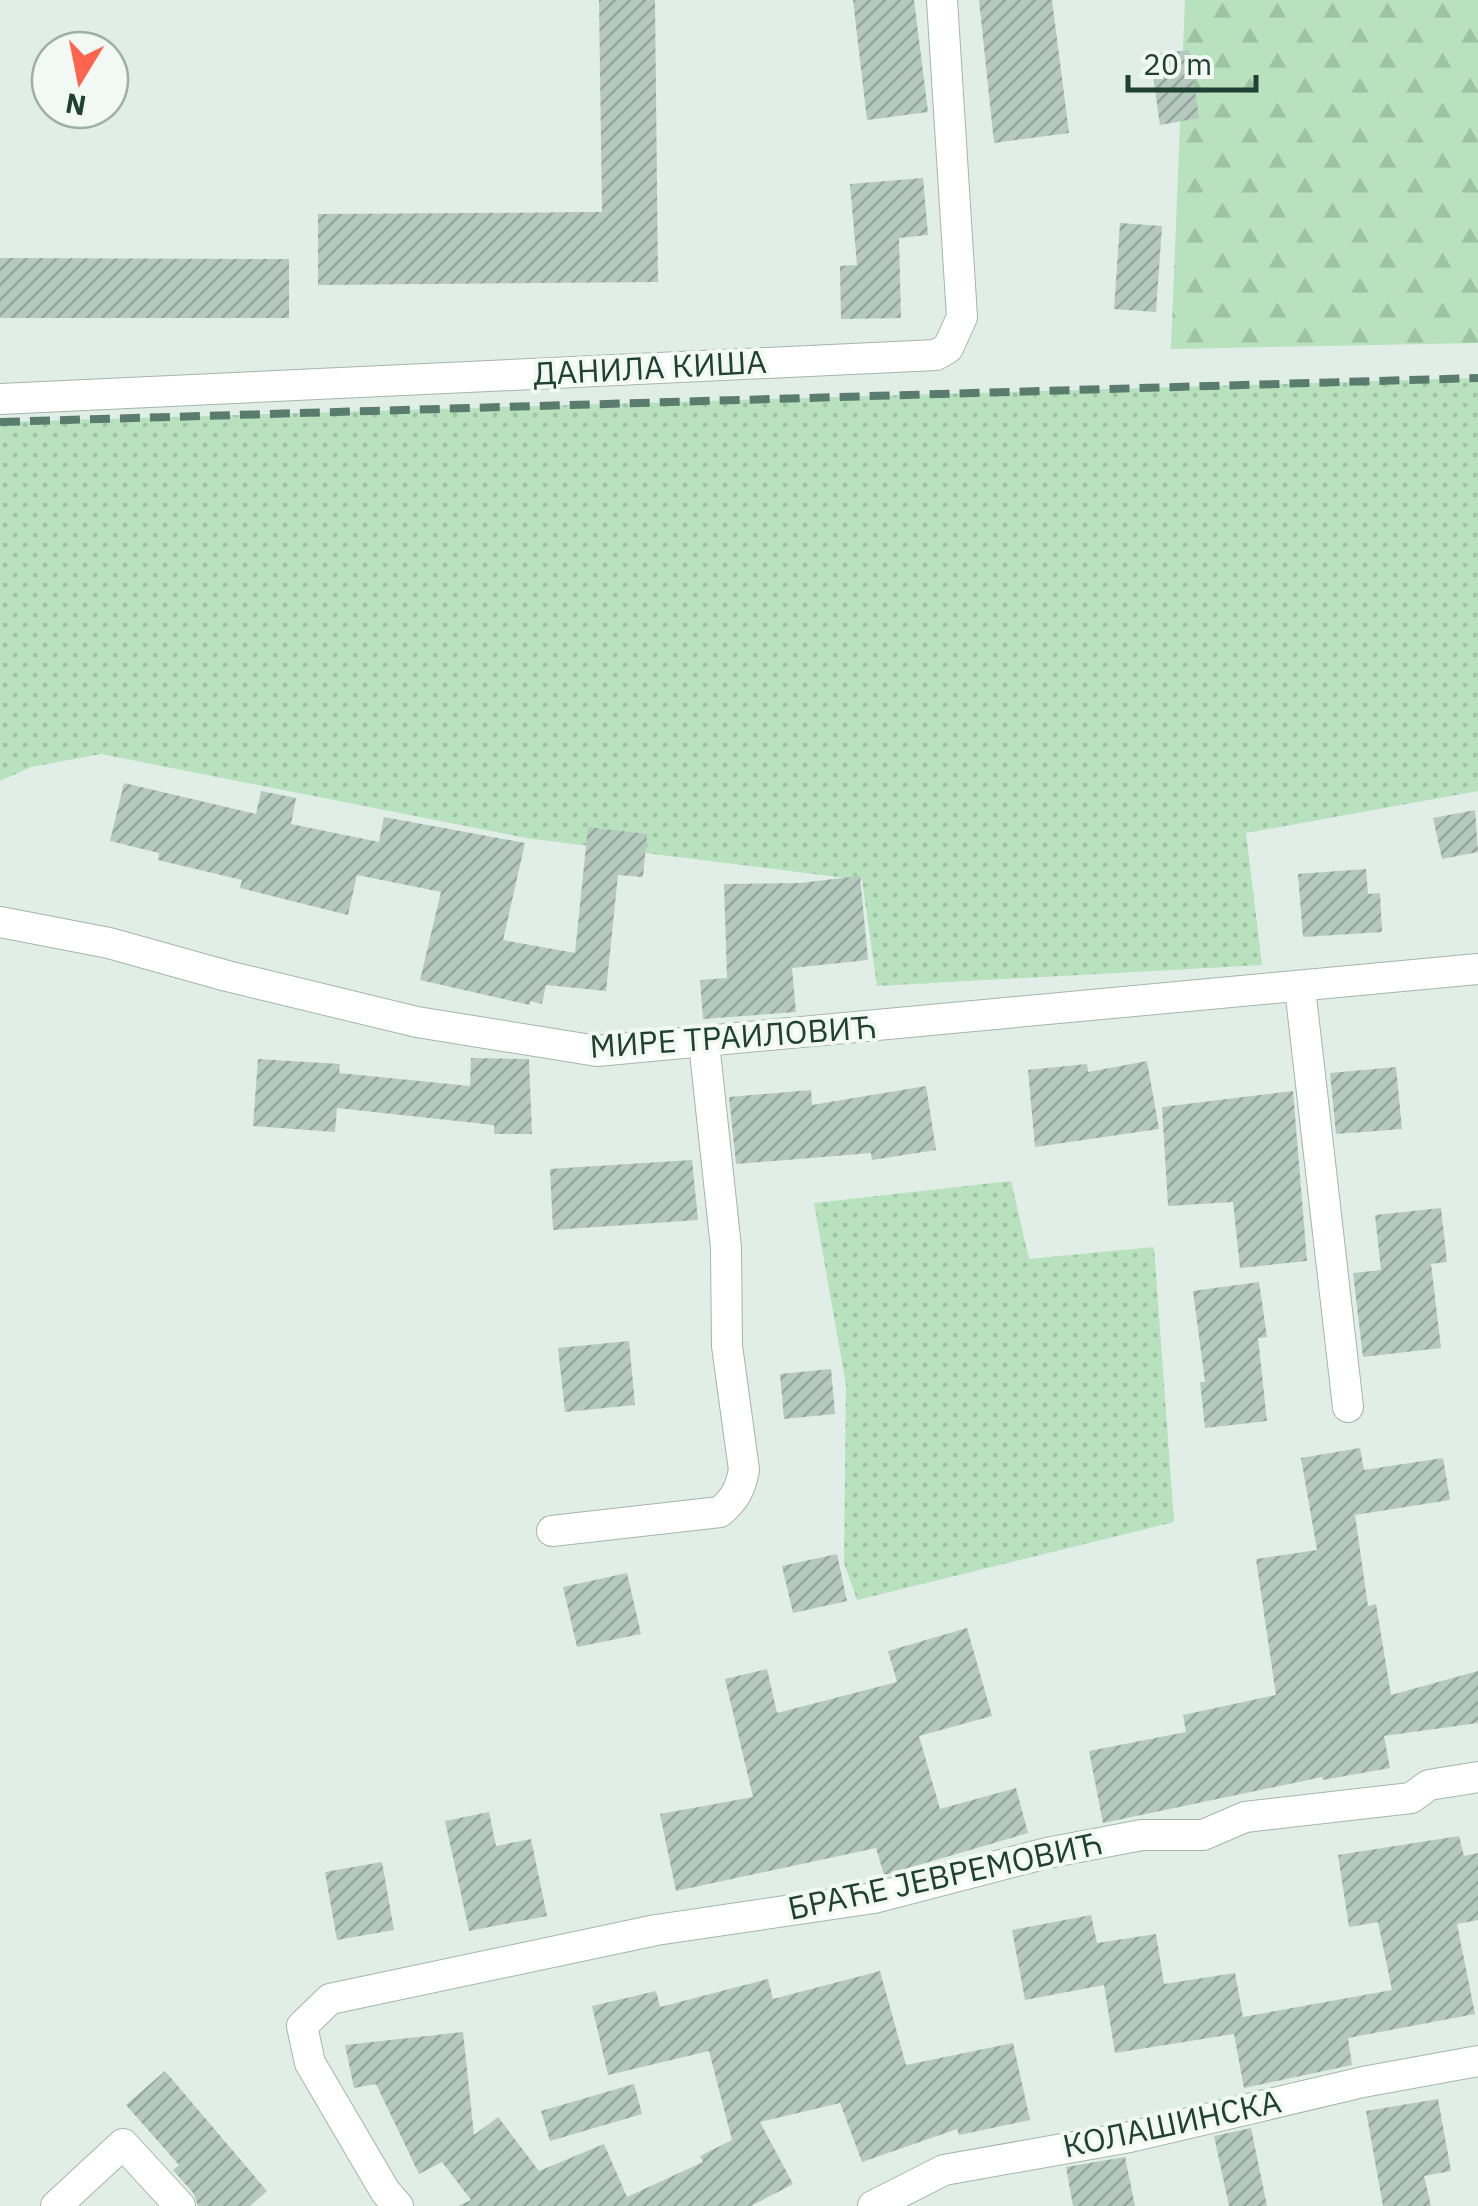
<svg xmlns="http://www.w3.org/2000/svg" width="1478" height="2206" viewBox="0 0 1478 2206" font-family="'IBM Plex Sans',sans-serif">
<defs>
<pattern id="grass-dots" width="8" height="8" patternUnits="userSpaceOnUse" patternTransform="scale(2.5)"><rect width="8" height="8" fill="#b8e1be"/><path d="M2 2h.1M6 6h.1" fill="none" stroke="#9ec2a4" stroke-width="1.8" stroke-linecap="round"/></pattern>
<pattern id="forest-firs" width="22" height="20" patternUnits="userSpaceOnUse" patternTransform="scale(2.5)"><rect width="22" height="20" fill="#b8e1be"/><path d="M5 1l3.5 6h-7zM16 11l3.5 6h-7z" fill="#9ec2a4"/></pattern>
<pattern id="building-hatch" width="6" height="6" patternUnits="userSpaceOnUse" patternTransform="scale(2.5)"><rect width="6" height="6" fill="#b6c9bf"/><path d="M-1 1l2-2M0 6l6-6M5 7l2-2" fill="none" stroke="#93a59c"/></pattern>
</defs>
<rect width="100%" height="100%" fill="#e1ede7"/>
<g fill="url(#grass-dots)">
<path d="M1478 378V791L1246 833 1262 965 877 986 862 880 526 838 101 754 31 767 0 781V422Z"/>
<path d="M1011 1181 1029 1259 1154 1247 1174 1522 857 1600 844 1563 846 1385 814 1203Z"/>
</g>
<path fill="url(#forest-firs)" d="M1185 0H1478V343L1171 349Z"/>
<g fill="url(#building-hatch)">
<path d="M599 0H655L658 282 318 285V214L602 212Z"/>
<path d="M853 0H914L928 112 867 120Z"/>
<path d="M979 0H1052L1069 133 994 143Z"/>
<path d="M1189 50 1199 118 1160 125 1150 55Z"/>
<path d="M923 178 928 235 899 238 901 318 841 319 840 266 857 265 850 184Z"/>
<path d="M1120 223 1162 226 1156 312 1114 309Z"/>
<path d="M0 258 289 259V318H0Z"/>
<path d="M124 783 256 814 261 791 296 798 291 824 379 842 384 817 525 843 503 940 575 953 588 827 647 834 643 877 618 875 606 991 546 985 542 1004 530 1001V1005L420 980 441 892 357 875 348 915 240 888 242 880 158 860 159 853 110 841Z"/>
<path d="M1475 810 1478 852 1442 859 1433 818Z"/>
<path d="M1366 869 1368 894 1380 893 1382 932 1303 937 1298 874Z"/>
<path d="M860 876 868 960 792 968 796 1012 703 1019 700 980 727 978 724 884 800 883Z"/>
<path d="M471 1058 529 1059 532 1134H494V1125L337 1108 335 1132 253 1126 258 1059 340 1064 339 1073 470 1086Z"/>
<path d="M1147 1061 1159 1129 1035 1147 1028 1070 1087 1064 1088 1072Z"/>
<path d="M1396 1067 1402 1129 1336 1134 1330 1073Z"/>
<path d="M926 1086 936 1150 872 1160 871 1153 736 1164 729 1097 811 1090 812 1105Z"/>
<path d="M1293 1091 1307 1261 1240 1268 1233 1202 1168 1206 1162 1107Z"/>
<path d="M692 1160 698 1220 553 1230 550 1169Z"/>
<path d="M1441 1208 1447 1262 1431 1264 1441 1348 1363 1357 1353 1273 1381 1270 1375 1215Z"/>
<path d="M1259 1282 1267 1337 1258 1338 1267 1421 1205 1428 1200 1382H1205L1193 1291Z"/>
<path d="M629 1341 635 1405 565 1412 558 1348Z"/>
<path d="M831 1369 835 1414 784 1419 780 1374Z"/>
<path d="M1360 1448 1364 1470 1443 1458 1450 1500 1355 1515 1368 1606 1376 1604 1391 1695 1478 1671V1723L1384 1736 1390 1768 1323 1780 1322 1777 1103 1823 1089 1751 1186 1732 1183 1715 1276 1695 1256 1559 1317 1550 1301 1458Z"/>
<path d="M837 1554 847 1601 793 1613 782 1566Z"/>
<path d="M627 1573 641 1634 577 1647 563 1587Z"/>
<path d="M967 1628 992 1716 919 1736 940 1809 1016 1788 1028 1833 884 1875 876 1848 676 1891 660 1814 753 1797 725 1679 767 1669 777 1713 897 1682 888 1651Z"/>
<path d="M489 1812 496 1846 531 1839 547 1916 469 1931 445 1821Z"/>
<path d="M1459 1836 1464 1856 1478 1853V1920L1457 1924 1475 2014 1348 2038 1352 2065 1244 2088 1234 2034 1115 2053 1104 1985 1025 2000 1012 1930 1091 1915 1097 1943 1156 1934 1164 1984 1235 1973 1243 2017 1392 1990 1378 1922 1349 1927 1338 1855Z"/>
<path d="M382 1862 394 1930 337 1940 325 1872Z"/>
<path d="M880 1971 906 2065 1013 2043 1030 2120 959 2135 957 2129 862 2162 840 2103 760 2122 793 2184 751 2206H458L471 2200 442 2162 419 2174 376 2084 354 2088 345 2045 463 2032 474 2135 498 2117 539 2171 604 2144 627 2197 703 2162 700 2156 732 2140 709 2051 608 2075 592 2006 656 1991 660 2007 768 1979 773 1999Z"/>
<path d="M165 2071 267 2191 250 2206H198L194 2194 173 2170 179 2165 126 2105Z"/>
<path d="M634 2084 642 2114 550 2141 541 2111Z"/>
<path d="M1438 2099 1451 2171 1424 2176 1431 2206H1383L1366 2111Z"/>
<path d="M1251 2128 1267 2206H1229L1214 2136Z"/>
<path d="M1125 2157 1135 2206H1073L1066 2167Z"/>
</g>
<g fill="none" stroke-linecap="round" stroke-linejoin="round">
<g stroke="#a3b6ae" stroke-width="32">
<g id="minor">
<path d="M0 399 936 355 948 348 962 317 942 0"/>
<path d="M0 922 109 943 227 976 417 1022 597 1051 1478 969"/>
<path d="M1300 988 1348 1407"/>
<path d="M552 1531 720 1512C735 1499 740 1490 744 1470L727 1346 726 1248 704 1043"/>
<path d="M56 2206 123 2144 180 2206"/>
<path d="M398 2206 385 2191 310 2063 302 2026 330 1999 656 1930 874 1898 1047 1853 1142 1835H1203L1245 1817 1411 1798 1429 1785 1478 1777"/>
<path d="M873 2206 944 2170 1130 2137 1363 2082 1478 2061"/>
</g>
</g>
<use href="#minor" stroke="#fff" stroke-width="30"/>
<path stroke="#5a7c6f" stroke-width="8" stroke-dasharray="20 10" stroke-linecap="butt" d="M0 422 1478 378"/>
</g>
<g text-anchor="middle" stroke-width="8" stroke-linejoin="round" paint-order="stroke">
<g font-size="32" fill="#1f4034" stroke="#f2f9f5">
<text transform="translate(650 368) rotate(-3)" y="11">ДАНИЛА КИША</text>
<text transform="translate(733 1037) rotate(-4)" y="11">МИРЕ ТРАИЛОВИЋ</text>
<text transform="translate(945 1876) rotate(-12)" y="11">БРАЋЕ ЈЕВРЕМОВИЋ</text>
<text transform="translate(1172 2124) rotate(-12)" y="11">КОЛАШИНСКА</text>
</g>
</g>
<g transform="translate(80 80) rotate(190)"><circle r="48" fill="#f2f9f5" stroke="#9eafa8" stroke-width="2.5"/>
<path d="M0-8L18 38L0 25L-18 38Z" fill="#ff654e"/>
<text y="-15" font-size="28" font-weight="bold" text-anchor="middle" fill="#1f4034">N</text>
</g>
<path d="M1128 75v15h128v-15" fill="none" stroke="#1f4034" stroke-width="5"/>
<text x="1143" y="75" font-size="30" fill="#1f4034" stroke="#f2f9f5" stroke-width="8" paint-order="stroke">20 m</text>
</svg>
